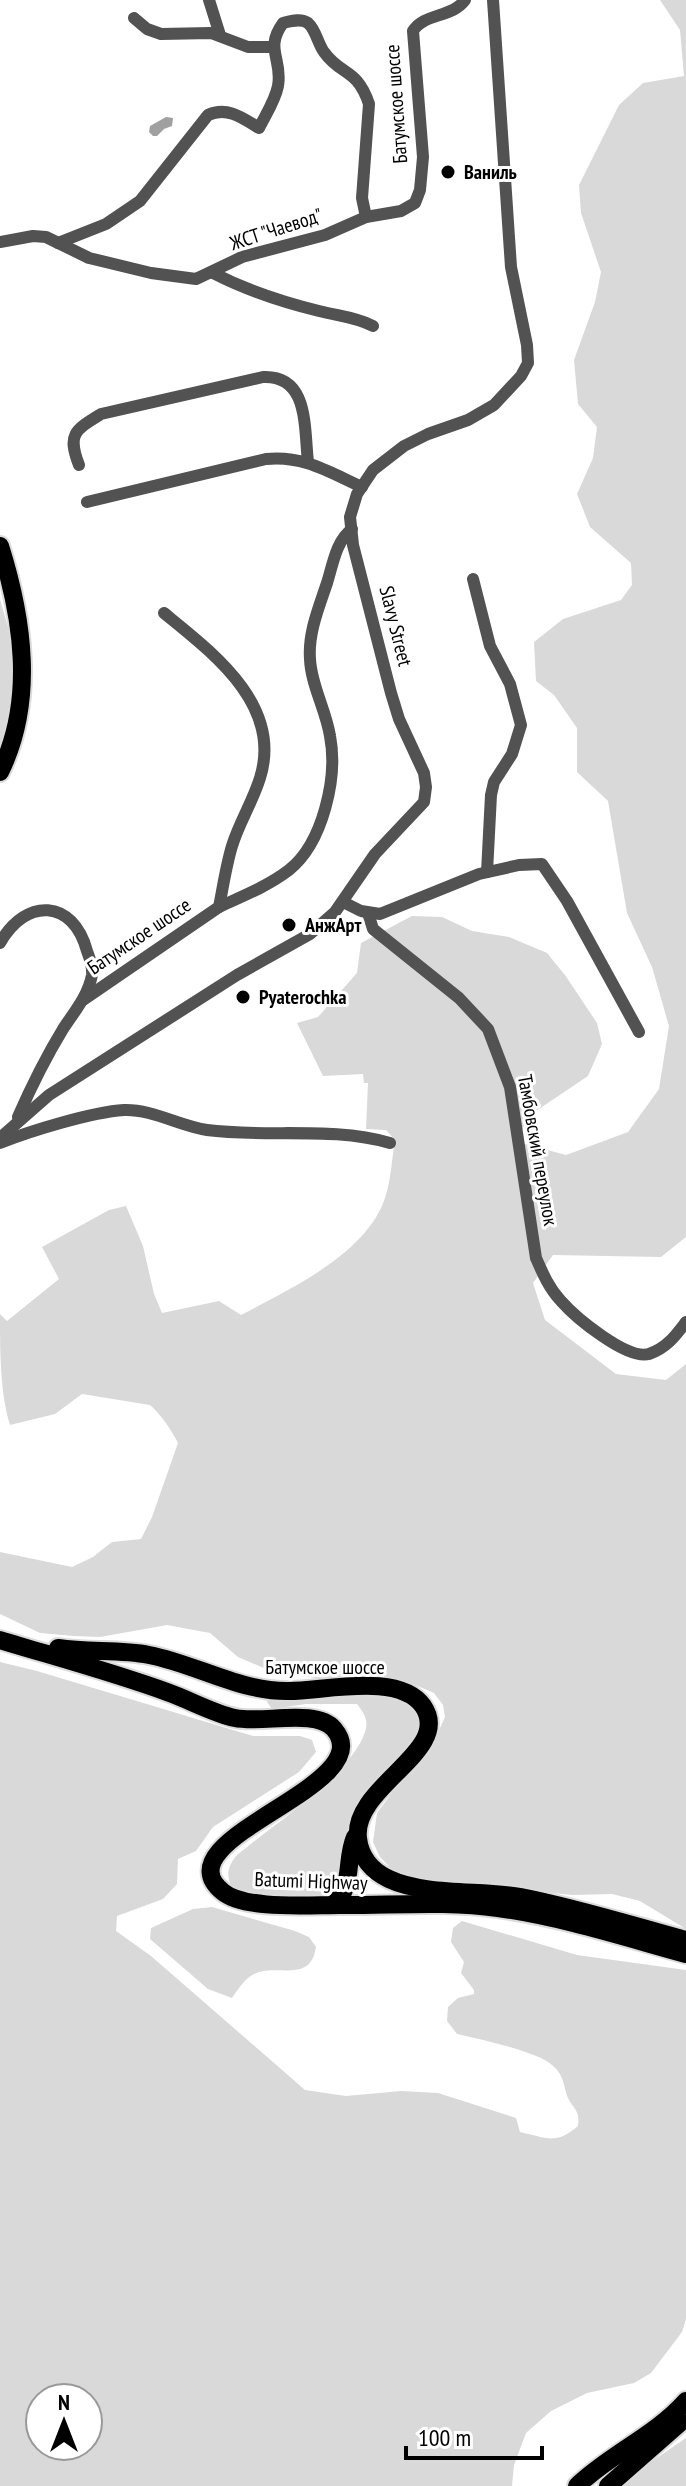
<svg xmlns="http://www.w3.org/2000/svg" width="686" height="2486" viewBox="0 0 686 2486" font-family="'PT Sans Narrow',sans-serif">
<rect width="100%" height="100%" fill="#fff"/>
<g fill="#d9d9d9" fill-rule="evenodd">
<path d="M660 0H686V1237L661 1257 553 1255 533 1283 545 1320 616 1374 666 1380 686 1364V1929L640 1901 612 1894 572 1895 467 1884 408 1877 394 1872 380 1857 373 1842 377 1813 394 1790 429 1752 445 1717 443 1705 434 1693 406 1681 357 1674 316 1678 273 1672 238 1657 210 1633 167 1625 100 1637 74 1636 40 1633 0 1614V1552L72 1567 93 1557 112 1542 141 1539 152 1517 178 1443C172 1431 160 1413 150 1405L82 1394 55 1414 10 1425C0 1393 0 1349 0 1314L7 1321 59 1279 42 1247 109 1210 126 1206 143 1246 154 1294 162 1313 219 1301 241 1315C290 1289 369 1253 386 1195 391 1178 392 1158 395 1140L386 1130 366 1129 368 1083H364L363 1074 323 1076 297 1023 318 1017 357 973 361 943 412 916 442 917 472 931 509 937 547 953 565 975 597 1023 602 1044 588 1076 533 1113 514 1141 566 1155 628 1132 659 1089 669 1026 652 967 627 913 608 801 577 772V728L554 695 536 681 534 642 563 619 621 600 632 585 631 563 590 527 577 494 593 458 597 427 578 404 574 360 595 302 601 272 581 213 579 185 619 105 643 83 684 76 680 30Z"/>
<path d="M0 599 11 638 16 693 0 756Z"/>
<path d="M0 1662 37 1671 253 1736H300L312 1740 316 1752 299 1772 213 1827 196 1851 178 1859 177 1884 163 1899 117 1916 116 1931 151 1956 305 2090 346 2096 401 2091 438 2093 516 2118 520 2132C547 2138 556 2145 578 2126 580 2110 574 2110 568 2098 563 2086 565 2076 552 2065 537 2051 478 2039 457 2034L447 2021 448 2007 458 1998 474 1994V1990L461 1973 464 1962 451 1942 453 1928 462 1921 577 1955 686 1970V2319L682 2332 651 2373 634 2383 587 2393 551 2411 526 2433 514 2465 512 2486H0ZM40 2398H88V2446H40Z"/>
<path d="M319 1692 399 1695 419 1710 422 1733 354 1816 346 1841 336 1889 331 1896C305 1904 256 1899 231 1886 226 1873 228 1866 237 1855 272 1826 352 1773 365 1732 369 1720 364 1713 357 1704H306L272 1709 267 1702 268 1699Z"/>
<path d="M212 1907 295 1931 309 1937 316 1947C311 1981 283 1966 259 1972 246 1976 240 1987 232 1998L208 1989 150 1939 151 1928 193 1909Z"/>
<path d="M686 2438V2486H622L632 2475Z"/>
</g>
<path fill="#a0a0a0" d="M166 117 173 118 172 126 164 129 157 136H153L149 132 150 126Z"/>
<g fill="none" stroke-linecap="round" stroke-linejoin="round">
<g stroke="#dbdbdb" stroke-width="22">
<g id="highway">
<path d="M0 546C23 619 35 701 0 772"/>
<path d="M0 1640C56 1657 112 1672 167 1692 190 1700 212 1713 235 1718 262 1724 316 1708 334 1729 383 1787 156 1838 223 1892 246 1911 317 1904 347 1905 397 1905 449 1901 498 1908 562 1917 624 1937 686 1954"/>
<path d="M58 1648C88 1653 119 1649 149 1655 196 1664 240 1692 289 1691 325 1691 399 1672 423 1706 454 1751 352 1786 358 1838 360 1857 372 1871 389 1879 425 1896 482 1890 521 1897 577 1908 631 1925 686 1940"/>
<path d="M334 1904C354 1886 345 1860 355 1837"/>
<path d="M577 2486C610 2454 655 2436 686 2401"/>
<path d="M608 2486 681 2422"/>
</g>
</g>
<g stroke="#525252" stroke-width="12">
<path d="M209 0 220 35"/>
<path d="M134 18 147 29 161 34 211 33 248 47H273"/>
<path d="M0 242 33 236 46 237 89 258 151 273 196 279 242 257 325 235 366 217 401 211 415 203 420 190 423 157 413 31C424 13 452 18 465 0"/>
<path d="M58 243 106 224 140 201 208 115C227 106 243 118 259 128 266 114 275 101 278 86 283 59 264 49 283 23 291 21 301 18 308 23 316 30 318 44 324 52 341 76 357 68 369 104L362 198 366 217"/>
<path d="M213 273C248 291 282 302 319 311 338 316 356 317 373 326"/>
<path d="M79 465C67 434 75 430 101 414L263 377C309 375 304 427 308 462"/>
<path d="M87 502 266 459C303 455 329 472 362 487"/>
<path d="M473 579 490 646 510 684 521 725 512 754 494 782 491 795 487 872"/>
<path d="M343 902 361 911 380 914 479 874 519 865 542 864 567 901 639 1032"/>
<path d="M219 907C243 896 268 886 289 870 323 843 338 777 330 736 326 710 311 685 310 659 308 633 319 607 327 583 333 564 336 541 352 529"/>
<path d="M368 913 373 929 459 998 488 1029 510 1087 536 1258C543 1274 549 1288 561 1301 576 1318 627 1360 649 1354 667 1348 676 1335 686 1322"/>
<path d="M0 943C26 897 73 899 87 951 90 959 93 967 92 975 88 996 74 1012 63 1029 46 1057 31 1087 18 1117"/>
<path d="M83 1000 219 907C223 887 226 866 232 846 239 823 253 801 260 778 283 705 213 653 164 613"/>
<path d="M0 1138 49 1095 237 975 310 934 335 912 375 854 424 802 426 787 424 773 399 719 391 693 353 545 350 517 357 494 373 470 404 446 428 434 468 420 494 405 521 376 528 363 527 345 511 267 493 0"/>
<path d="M0 1143C30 1131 92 1112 124 1110 152 1109 180 1126 207 1130 267 1138 332 1126 390 1143"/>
</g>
<use href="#highway" stroke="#000" stroke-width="18"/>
</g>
<g fill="#000" stroke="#fff" stroke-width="3">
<circle cx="448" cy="172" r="8"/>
<circle cx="289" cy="925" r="8"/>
<circle cx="243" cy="997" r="8"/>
</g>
<g text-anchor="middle" stroke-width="6" stroke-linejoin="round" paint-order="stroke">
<g font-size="20" fill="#000" stroke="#fff">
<text transform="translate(396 104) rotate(-94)" y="7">Батумское шоссе</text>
<text transform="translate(276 229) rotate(-18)" y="7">ЖСТ "Чаевод"</text>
<text transform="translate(396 626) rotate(76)" y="7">Slavy Street</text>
<text transform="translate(139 936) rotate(-34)" y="7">Батумское шоссе</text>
<text transform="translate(538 1150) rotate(80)" y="7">Тамбовский переулок</text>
<text x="325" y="1674">Батумское шоссе</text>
<text transform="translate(311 1881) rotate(2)" y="7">Batumi Highway</text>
</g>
<g font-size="20" font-weight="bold" fill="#000" stroke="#fff" text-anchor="start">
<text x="464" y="179">Ваниль</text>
<text x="305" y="932">АнжАрт</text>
<text x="259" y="1004">Pyaterochka</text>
</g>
</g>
<g transform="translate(64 2422)"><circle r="38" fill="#ffffff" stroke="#999999" stroke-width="2"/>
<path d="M0-6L14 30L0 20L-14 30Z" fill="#000000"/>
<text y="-12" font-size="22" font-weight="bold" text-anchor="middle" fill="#000000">N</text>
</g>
<path d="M406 2446v12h136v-12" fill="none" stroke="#000000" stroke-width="4"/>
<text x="418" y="2446" font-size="24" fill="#000000" stroke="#ffffff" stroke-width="6" paint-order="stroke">100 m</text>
</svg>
